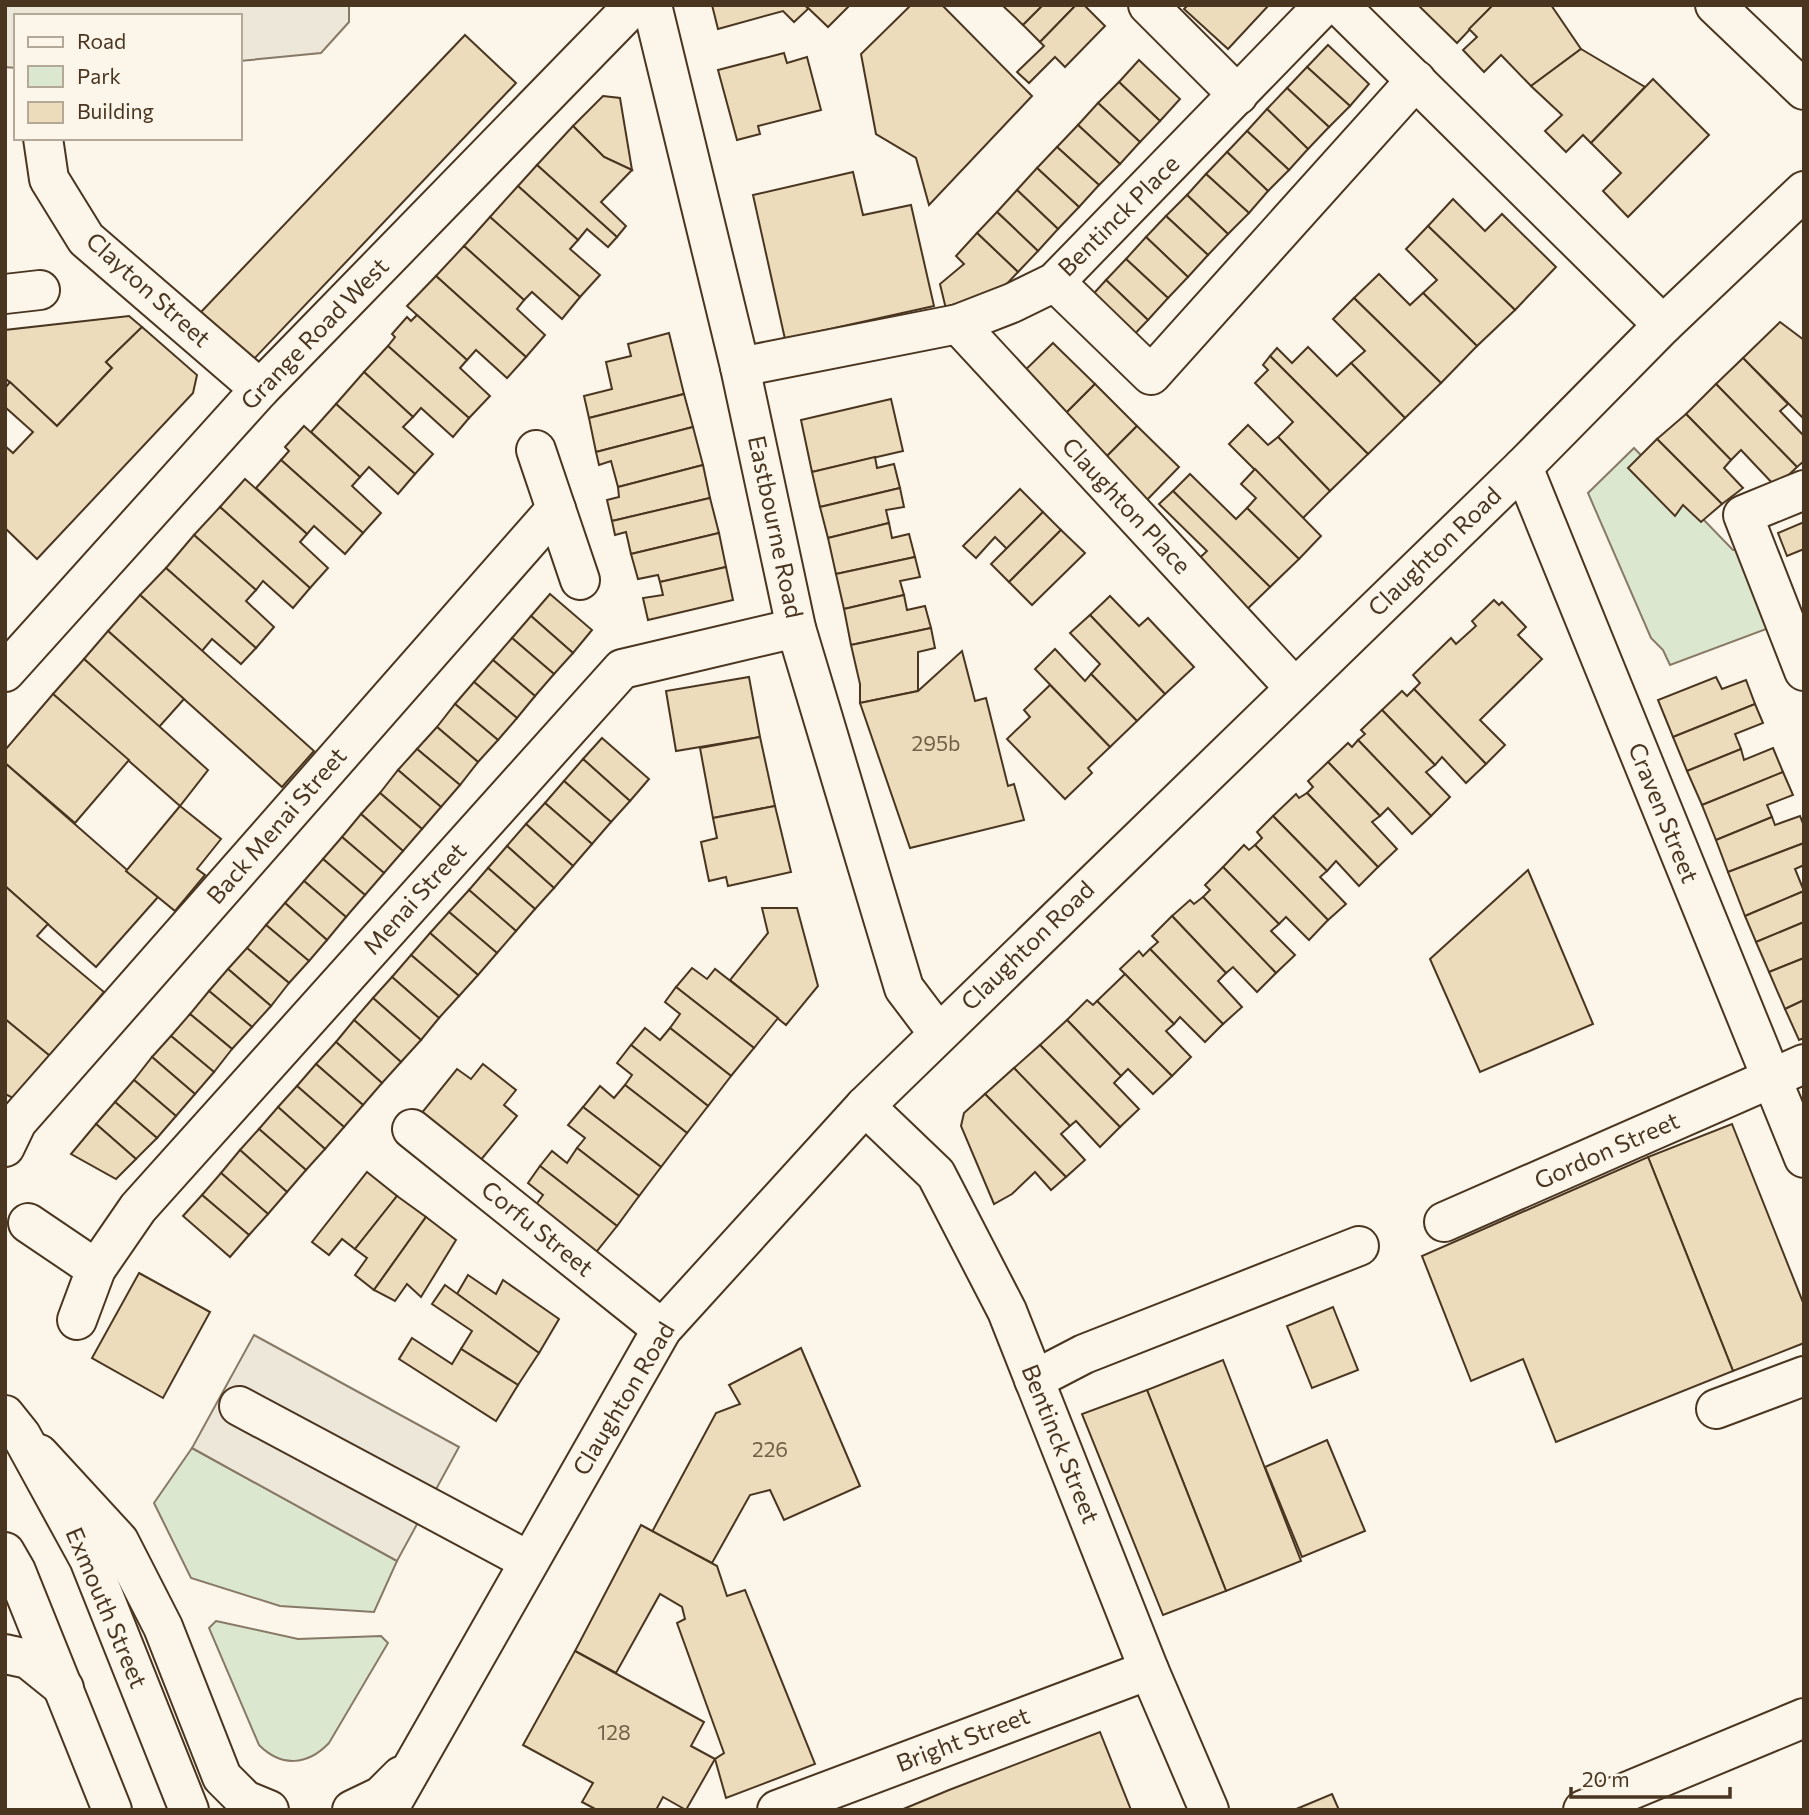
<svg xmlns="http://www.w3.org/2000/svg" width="1809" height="1815" viewBox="0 0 1809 1815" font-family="Commissioner,sans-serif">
<rect width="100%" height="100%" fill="#fbf6e9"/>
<g fill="#dce7d0" stroke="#887966" stroke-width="2">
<path d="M1634 448 1733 550 1748 549 1777 625 1670 665 1663 650 1651 638 1588 493Z"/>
<path d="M192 1448 397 1561 374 1612 280 1606 191 1578 154 1503Z"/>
<path d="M216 1621 298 1639 381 1636 388 1643 329 1743C307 1766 281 1767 259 1745L209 1628Z"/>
</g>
<g fill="#ede7d9" stroke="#887966" stroke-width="2">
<path d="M5 5H349V22L321 53 240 61V16H16V68L5 67Z"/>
<path d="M254 1335 459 1447 397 1561 192 1448Z"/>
</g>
<g fill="#ecdcbc" stroke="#4a3520" stroke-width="2">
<path d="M712 5H805L808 9 794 22 783 11 718 29Z"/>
<path d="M805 5H848L849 6 828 27Z"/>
<path d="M911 5H942L1032 96 929 205 916 158 876 134 861 54Z"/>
<path d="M1002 5H1043L1023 25Z"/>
<path d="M1043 5H1076L1040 42 1023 25Z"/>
<path d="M1076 5H1084L1105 26 1065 67 1055 57 1029 83 1017 72 1044 46 1040 42Z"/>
<path d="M1188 5H1269L1228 49 1184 9Z"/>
<path d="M1418 5H1493L1457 43Z"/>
<path d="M1493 5H1551L1581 49 1531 86 1501 55 1484 72 1463 50 1477 37 1469 29Z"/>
<path d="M465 35 516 83 252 361 201 312Z"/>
<path d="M1328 45 1369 84 1350 106 1307 67Z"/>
<path d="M1581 49 1645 87 1591 143 1583 135 1566 152 1545 131 1562 115 1531 86Z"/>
<path d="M784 53 787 63 807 57 821 110 758 126 760 134 737 140 718 70Z"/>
<path d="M1139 60 1180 99 1160 121 1119 82Z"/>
<path d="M1307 67 1350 106 1329 127 1287 88Z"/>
<path d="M1653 79 1709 135 1628 217 1603 191 1621 173 1591 143Z"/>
<path d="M1119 82 1160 121 1140 142 1098 103Z"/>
<path d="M1287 88 1329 127 1308 149 1267 109Z"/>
<path d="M603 96 620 98 632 170 604 157 573 126Z"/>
<path d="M1098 103 1140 142 1120 164 1078 125Z"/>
<path d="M1267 109 1308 149 1289 170 1247 131Z"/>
<path d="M1078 125 1120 164 1099 185 1057 147Z"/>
<path d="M573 126 604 157 632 170 601 202 626 226 617 237 537 165Z"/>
<path d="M1247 131 1289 170 1268 191 1227 152Z"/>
<path d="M1057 147 1099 185 1079 207 1037 168Z"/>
<path d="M1227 152 1268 191 1249 213 1206 174Z"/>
<path d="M537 165 617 237 608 247 587 229 578 240 518 186Z"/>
<path d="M1037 168 1079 207 1058 229 1017 190Z"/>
<path d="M853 172 863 215 911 205 934 306 785 339 753 195Z"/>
<path d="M1206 174 1249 213 1228 234 1187 195Z"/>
<path d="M518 186 578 240 570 249 600 275 580 297 490 217Z"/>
<path d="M1017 190 1058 229 1038 251 997 212Z"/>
<path d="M1187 195 1228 234 1208 255 1166 216Z"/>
<path d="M1453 199 1485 231 1502 214 1556 267 1515 310 1428 226Z"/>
<path d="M997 212 1038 251 1018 272 977 233Z"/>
<path d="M1166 216 1208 255 1188 277 1146 237Z"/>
<path d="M490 217 580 297 562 319 532 292 524 300 464 246Z"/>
<path d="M1428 226 1515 310 1477 346 1423 293 1437 280 1406 249Z"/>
<path d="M977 233 1018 272 987 305 946 309 940 284 964 264 956 256Z"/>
<path d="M1146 237 1188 277 1168 298 1126 259Z"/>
<path d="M464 246 524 300 517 309 545 335 526 357 436 276Z"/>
<path d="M1126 259 1168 298 1148 320 1106 280Z"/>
<path d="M1379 274 1410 305 1423 293 1477 346 1441 383 1354 298Z"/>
<path d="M436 276 526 357 507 378 476 350 467 360 407 306Z"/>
<path d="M1106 280 1148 320 1128 341 1086 302Z"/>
<path d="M1354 298 1441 383 1405 418 1351 363 1365 351 1333 319Z"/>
<path d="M417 315 467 360 460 368 490 396 469 418 388 346 395 337 392 334 407 317 411 321Z"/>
<path d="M129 316 142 327 106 362 112 368 57 426 5 378V330Z"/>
<path d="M1780 322 1804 340V419L1743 358Z"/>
<path d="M142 327 197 375 193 393 37 559 5 528V446L13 453 33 432 5 407V388L10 382 57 426 112 368 106 362Z"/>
<path d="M669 333 684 394 589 418 584 396 612 389 606 362 631 356 628 344Z"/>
<path d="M1053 343 1095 384 1056 423 1014 381Z"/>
<path d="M388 346 469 418 453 437 421 408 413 417 364 372Z"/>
<path d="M1308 347 1337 376 1351 363 1405 418 1368 454 1270 356 1277 348 1292 363Z"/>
<path d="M1270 356 1368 454 1330 491 1278 437 1293 422 1255 383 1268 370 1263 365Z"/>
<path d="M1743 358 1788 404 1780 411 1804 436V461L1797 467 1716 384Z"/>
<path d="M364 372 413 417 403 427 433 454 415 474 336 404Z"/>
<path d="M1095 384 1137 426 1098 465 1056 423Z"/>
<path d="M1716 384 1797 467 1776 487 1741 450 1731 460 1686 414Z"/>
<path d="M684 394 693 427 596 452 589 418Z"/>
<path d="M891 399 903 451 812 472 801 420Z"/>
<path d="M336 404 415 474 398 494 369 467 360 477 311 432Z"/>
<path d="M1686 414 1731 460 1724 468 1743 488 1722 504 1657 439Z"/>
<path d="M1248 425 1268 445 1278 437 1330 491 1303 518 1229 444Z"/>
<path d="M304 426 360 477 352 486 381 513 363 533 281 460 289 451 285 447Z"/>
<path d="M1137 426 1179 467 1141 506 1098 465Z"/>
<path d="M693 427 703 465 618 487 611 461 599 465 596 452Z"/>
<path d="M1657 439 1722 504 1701 522 1683 505 1675 516 1628 468Z"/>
<path d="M875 457 877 468 894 464 900 488 820 507 812 472Z"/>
<path d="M281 460 363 533 345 554 314 526 307 534 256 488Z"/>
<path d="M703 465 710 498 612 521 607 500 619 497 618 487Z"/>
<path d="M1255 469 1321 536 1299 559 1247 508 1256 498 1241 484Z"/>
<path d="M1190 474 1236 519 1247 508 1299 559 1270 587 1173 491Z"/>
<path d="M245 479 307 534 300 542 328 568 310 588 220 507Z"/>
<path d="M900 488 904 507 886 510 889 523 828 538 820 507Z"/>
<path d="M1020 489 1043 512 1007 549 995 537 976 558 963 546Z"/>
<path d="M1173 491 1270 587 1241 615 1192 565 1207 551 1159 504Z"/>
<path d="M710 498 719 533 631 554 626 532 615 535 612 521Z"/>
<path d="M220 507 310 588 293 608 263 581 256 590 194 535Z"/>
<path d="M1043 512 1061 530 1009 582 991 564Z"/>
<path d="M1804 522V549L1787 556 1778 533Z"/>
<path d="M889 523 892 538 909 534 915 557 836 574 828 538Z"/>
<path d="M1061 530 1085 553 1032 605 1009 582Z"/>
<path d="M719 533 726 567 660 582 658 575 638 579 631 554Z"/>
<path d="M194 535 256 590 246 601 274 627 256 648 166 568Z"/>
<path d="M915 557 920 577 900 581 904 595 844 609 836 574Z"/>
<path d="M726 567 733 600 648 620 643 598 663 595 660 582Z"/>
<path d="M166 568 256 648 241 664 212 639 202 651 140 595Z"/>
<path d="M550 594 592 630 573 653 531 616Z"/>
<path d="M140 595 314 751 282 787 108 631Z"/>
<path d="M904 595 907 610 925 606 931 628 851 645 844 609Z"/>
<path d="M1110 596 1139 626 1148 618 1194 667 1165 694 1090 615Z"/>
<path d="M1494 600 1499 605 1502 602 1526 627 1518 635 1542 659 1480 720 1505 745 1486 764 1414 689 1420 683 1413 675 1451 638 1456 644 1476 626 1472 621Z"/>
<path d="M1090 615 1165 694 1137 721 1091 674 1100 664 1070 633Z"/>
<path d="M531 616 573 653 554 674 512 638Z"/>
<path d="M931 628 935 648 918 652V691L860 703V684L851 645Z"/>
<path d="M108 631 184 699 159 727 84 659Z"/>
<path d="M512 638 554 674 535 696 493 660Z"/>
<path d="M1055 649 1085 681 1091 674 1137 721 1110 747 1035 669Z"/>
<path d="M962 651 975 701 986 698 1008 786 1014 784 1024 820 910 848 860 703 918 691Z"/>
<path d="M84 659 208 770 180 806 53 694Z"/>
<path d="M493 660 535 696 517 718 474 682Z"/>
<path d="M749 677 760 737 676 751 666 691Z"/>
<path d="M1716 677 1722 689 1746 680 1755 704 1673 737 1658 700Z"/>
<path d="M474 682 517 718 498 740 455 704Z"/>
<path d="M1050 685 1110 747 1088 768 1092 773 1065 799 1007 739 1030 717 1024 710Z"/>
<path d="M1414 689 1486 764 1466 783 1442 757 1435 765 1382 710 1402 691 1407 696Z"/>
<path d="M53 694 129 760 75 823 5 763V750Z"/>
<path d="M455 704 498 740 478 762 437 727Z"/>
<path d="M1755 704 1763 723 1735 734 1741 749 1687 771 1673 737Z"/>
<path d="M1382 710 1435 765 1426 772 1450 797 1431 816 1358 740 1365 734 1361 730Z"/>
<path d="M437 727 478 762 460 785 417 749Z"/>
<path d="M760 737 775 806 713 818 700 748Z"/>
<path d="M602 738 649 779 630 801 583 759Z"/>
<path d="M1358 740 1431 816 1412 834 1388 808 1380 816 1328 762 1348 743 1352 747Z"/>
<path d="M1773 748 1783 772 1702 805 1687 771 1741 749 1744 760Z"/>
<path d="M417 749 460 785 441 807 398 770Z"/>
<path d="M583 759 630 801 611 822 564 781Z"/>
<path d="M1328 762 1380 816 1372 822 1397 849 1378 867 1307 793 1313 787 1308 781Z"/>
<path d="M5 763 158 897 96 967 5 886Z"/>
<path d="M398 770 441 807 422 829 380 793Z"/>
<path d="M1783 772 1793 795 1767 805 1772 817 1716 840 1702 805Z"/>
<path d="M564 781 611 822 592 844 545 803Z"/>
<path d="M380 793 422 829 403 851 361 814Z"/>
<path d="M1307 793 1378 867 1359 886 1336 861 1327 871 1273 816 1296 794 1299 798Z"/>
<path d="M545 803 592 844 573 866 526 824Z"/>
<path d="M180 806 221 839 197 869 205 875 175 911 126 871Z"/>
<path d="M775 806 791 872 728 886 726 877 709 881 701 842 717 838 713 818Z"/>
<path d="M361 814 403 851 384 873 342 837Z"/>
<path d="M1273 816 1327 871 1320 877 1346 904 1328 920 1255 845 1262 838 1257 832Z"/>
<path d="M1800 816 1804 826V843L1728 872 1716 840 1772 817 1775 825Z"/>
<path d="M526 824 573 866 554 888 507 846Z"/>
<path d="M342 837 384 873 365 895 323 859Z"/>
<path d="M1804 843V865L1795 869 1804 891 1745 916 1728 872Z"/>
<path d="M1244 845 1249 850 1255 845 1328 920 1309 940 1286 917 1279 924 1223 867Z"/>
<path d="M507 846 554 888 535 909 488 868Z"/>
<path d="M323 859 365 895 346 917 304 881Z"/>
<path d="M1223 867 1279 924 1271 931 1295 955 1276 973 1203 897 1210 890 1205 885Z"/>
<path d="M488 868 535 909 516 931 469 890Z"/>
<path d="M1528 870 1593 1024 1480 1072 1430 959Z"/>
<path d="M304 881 346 917 327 940 285 903Z"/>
<path d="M5 886 48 924 37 936 104 992 50 1056 5 1019Z"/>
<path d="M469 890 516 931 497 953 449 912Z"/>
<path d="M1804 891V922L1756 942 1745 916Z"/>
<path d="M1203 897 1276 973 1257 992 1233 967 1226 973 1172 916 1190 900 1194 904Z"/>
<path d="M285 903 327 940 309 961 266 925Z"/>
<path d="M762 908H797L818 986 786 1025 730 980 768 933Z"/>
<path d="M449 912 497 953 478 975 430 933Z"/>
<path d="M1172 916 1226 973 1218 981 1242 1007 1223 1024 1150 949 1158 942 1152 936Z"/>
<path d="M1804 922V958L1769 972 1756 942Z"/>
<path d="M266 925 309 961 289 983 247 948Z"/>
<path d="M430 933 478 975 459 996 411 955Z"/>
<path d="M247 948 289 983 271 1006 228 969Z"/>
<path d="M1150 949 1223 1024 1205 1042 1180 1017 1174 1024 1120 969 1139 951 1143 956Z"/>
<path d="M411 955 459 996 439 1018 392 977Z"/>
<path d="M1804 958V1000L1785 1009 1769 972Z"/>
<path d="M692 968 707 979 715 969 778 1018 754 1048 676 987Z"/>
<path d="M228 969 271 1006 252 1027 209 991Z"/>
<path d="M1125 974 1174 1024 1166 1031 1191 1057 1172 1076 1097 1001Z"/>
<path d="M392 977 439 1018 421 1040 373 998Z"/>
<path d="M676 987 754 1048 731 1076 670 1028 680 1014 665 1002Z"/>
<path d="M209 991 252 1027 232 1049 190 1014Z"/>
<path d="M373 998 421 1040 401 1062 354 1020Z"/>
<path d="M1087 1000 1093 1005 1097 1001 1172 1076 1153 1094 1128 1069 1121 1076 1067 1020Z"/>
<path d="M1804 1000V1038L1799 1040 1785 1009Z"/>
<path d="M190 1014 232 1049 214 1072 171 1036Z"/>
<path d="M5 1019 50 1056 13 1098 5 1094Z"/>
<path d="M354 1020 401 1062 382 1083 336 1042Z"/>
<path d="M1067 1020 1121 1076 1114 1083 1139 1109 1120 1127 1040 1045Z"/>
<path d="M645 1028 660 1040 670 1028 731 1076 708 1106 631 1045Z"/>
<path d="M171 1036 214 1072 195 1094 152 1057Z"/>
<path d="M336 1042 382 1083 363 1105 316 1064Z"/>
<path d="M631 1045 708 1106 687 1133 625 1085 632 1075 617 1063Z"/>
<path d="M1040 1045 1120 1127 1100 1147 1076 1121 1070 1126 1014 1068Z"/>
<path d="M152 1057 195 1094 176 1116 134 1080Z"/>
<path d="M316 1064 363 1105 344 1127 297 1086Z"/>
<path d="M483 1064 516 1090 504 1105 517 1116 475 1167 416 1120 457 1069 471 1079Z"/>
<path d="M1014 1068 1070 1126 1061 1134 1085 1160 1066 1177 985 1094Z"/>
<path d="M134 1080 176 1116 157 1138 115 1102Z"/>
<path d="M625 1085 687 1133 661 1167 583 1107 600 1086 614 1098Z"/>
<path d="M297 1086 344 1127 325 1149 278 1107Z"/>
<path d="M985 1094 1066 1177 1051 1190 1035 1172 1012 1194 994 1204 961 1126 964 1113Z"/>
<path d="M115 1102 157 1138 136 1159 96 1124Z"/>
<path d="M278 1107 325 1149 306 1170 259 1129Z"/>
<path d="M583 1107 661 1167 639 1196 577 1148 585 1138 568 1125Z"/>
<path d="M96 1124 136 1159 116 1179 71 1154Z"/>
<path d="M1732 1124 1804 1305V1343L1733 1371 1648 1157Z"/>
<path d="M259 1129 306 1170 287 1192 240 1150Z"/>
<path d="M577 1148 639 1196 617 1226 540 1166 552 1151 567 1163Z"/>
<path d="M240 1150 287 1192 268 1214 221 1173Z"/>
<path d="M1648 1157 1733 1371 1556 1442 1523 1359 1471 1381 1422 1256Z"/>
<path d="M540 1166 617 1226 593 1256 533 1209 543 1195 528 1183Z"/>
<path d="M367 1172 397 1196 355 1249 342 1239 329 1255 312 1242Z"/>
<path d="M221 1173 268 1214 249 1235 202 1195Z"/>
<path d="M202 1195 249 1235 230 1257 183 1216Z"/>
<path d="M397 1196 426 1217 374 1290 355 1275 367 1258 355 1249Z"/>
<path d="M426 1217 456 1240 421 1297 407 1284 395 1301 374 1290Z"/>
<path d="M139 1273 210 1312 163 1398 92 1358Z"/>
<path d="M468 1275 496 1294 503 1280 559 1319 539 1353 457 1294Z"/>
<path d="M445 1285 539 1353 518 1385 461 1349 472 1331 432 1304Z"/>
<path d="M1333 1307 1358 1370 1312 1388 1287 1326Z"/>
<path d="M412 1338 452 1364 461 1349 518 1385 496 1421 399 1359Z"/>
<path d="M801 1348 860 1486 784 1520 770 1490 750 1495 712 1563 652 1532 716 1413 740 1404 729 1385Z"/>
<path d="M1223 1360 1301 1561 1226 1591 1147 1390Z"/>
<path d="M1147 1390 1226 1591 1163 1615 1082 1414Z"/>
<path d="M1327 1440 1365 1531 1302 1557 1265 1467Z"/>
<path d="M641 1525 717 1566 727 1596 745 1590 815 1764 726 1798 715 1759 724 1753 677 1623 685 1619 682 1607 660 1594 616 1673 575 1651Z"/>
<path d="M575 1651 704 1722 691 1746 715 1759 686 1810 663 1797 656 1810H597L582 1802 593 1783 523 1745Z"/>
<path d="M1100 1732 1131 1810H901L949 1790Z"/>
<path d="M1332 1794 1339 1810H1294Z"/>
</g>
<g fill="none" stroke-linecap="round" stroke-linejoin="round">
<g stroke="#4a3520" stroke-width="42">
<g id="minor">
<path d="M652 5 740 367 796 628 904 988 938 1033"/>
<path d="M1148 5 1238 95"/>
<path d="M1339 5 1663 325"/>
<path d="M1715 5 1804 90"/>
<path d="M43 138 49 179 86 239 260 389"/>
<path d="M1055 282 1151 375 1416 80"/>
<path d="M5 294 40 290"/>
<path d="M958 324 1294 687"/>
<path d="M740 367 958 324 1012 303 1055 282 1324 5"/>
<path d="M536 450 580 580"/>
<path d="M1523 467 1804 1158"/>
<path d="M1804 490 1743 515 1804 671"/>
<path d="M5 672 260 389 634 5"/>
<path d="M865 1106 936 1174 1007 1311 1149 1670 1209 1810"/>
<path d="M412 1129 662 1329"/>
<path d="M5 1147 17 1122 556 509"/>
<path d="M1444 1222 1804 1064"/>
<path d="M28 1223 96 1269"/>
<path d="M77 1320 96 1269 138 1208 622 669 796 628"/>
<path d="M1034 1380 1084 1354 1359 1246"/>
<path d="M239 1406 529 1561"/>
<path d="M1716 1409 1804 1376"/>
<path d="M39 1454 119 1541 163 1627 222 1777 245 1800 269 1810"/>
<path d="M5 1654 28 1659 64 1688"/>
<path d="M352 1810 381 1796 401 1776"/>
<path d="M388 1810 662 1329 865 1106 1523 467 1663 325 1804 191"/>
<path d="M777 1810 1149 1670"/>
<path d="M1583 1810 1804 1718"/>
</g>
</g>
<g stroke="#4a3520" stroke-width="42">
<g id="major">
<path d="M5 1415 21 1435 89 1559 189 1810"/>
<path d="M5 1552 16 1571 112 1810"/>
</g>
</g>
<use href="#minor" stroke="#fbf6e9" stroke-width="38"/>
<use href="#major" stroke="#fbf6e9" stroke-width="38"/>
</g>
<g text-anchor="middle" stroke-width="5" stroke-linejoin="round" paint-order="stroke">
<g font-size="21" fill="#725f47">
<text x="936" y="751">295b</text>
<text x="770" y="1457">226</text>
<text x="614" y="1740">128</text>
</g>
<g font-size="24" fill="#4a3520" stroke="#fbf6e9">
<text transform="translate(1119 216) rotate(-45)" y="8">Bentinck Place</text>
<text transform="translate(148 290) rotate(42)" y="8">Clayton Street</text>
<text transform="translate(315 334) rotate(-46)" y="8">Grange Road West</text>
<text transform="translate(1126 506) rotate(47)" y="8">Claughton Place</text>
<text transform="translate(775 527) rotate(78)" y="8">Eastbourne Road</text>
<text transform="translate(1435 552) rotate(-44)" y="8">Claughton Road</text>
<text transform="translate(1663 813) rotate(68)" y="8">Craven Street</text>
<text transform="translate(277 826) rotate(-49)" y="8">Back Menai Street</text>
<text transform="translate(415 899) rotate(-48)" y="8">Menai Street</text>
<text transform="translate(1028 946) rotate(-44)" y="8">Claughton Road</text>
<text transform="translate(1607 1151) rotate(-24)" y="8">Gordon Street</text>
<text transform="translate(537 1229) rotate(39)" y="8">Corfu Street</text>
<text transform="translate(624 1399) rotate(-59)" y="8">Claughton Road</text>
<text transform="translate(1060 1444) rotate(68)" y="8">Bentinck Street</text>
<text transform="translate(106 1608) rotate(67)" y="8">Exmouth Street</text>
<text transform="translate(963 1740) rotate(-21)" y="8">Bright Street</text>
</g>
</g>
<rect width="1809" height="1815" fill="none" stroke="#4a3520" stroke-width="14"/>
<rect x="14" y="14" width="228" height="126" fill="#fbf6e9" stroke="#b4a999" stroke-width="2"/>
<rect x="28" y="37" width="35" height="10" fill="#fbf6e9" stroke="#b4a999" stroke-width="2"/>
<text x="77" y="49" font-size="21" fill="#4a3520">Road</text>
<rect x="28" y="66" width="35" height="21" fill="#dce7d0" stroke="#b4a999" stroke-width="2"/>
<text x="77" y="84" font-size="21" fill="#4a3520">Park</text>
<rect x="28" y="102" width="35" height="21" fill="#ecdcbc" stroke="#b4a999" stroke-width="2"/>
<text x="77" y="119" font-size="21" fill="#4a3520">Building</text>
<path d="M1571 1787v10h159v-10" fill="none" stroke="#4a3520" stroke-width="3.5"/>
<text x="1582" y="1787" font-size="21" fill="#4a3520" stroke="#fbf6e9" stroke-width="5" paint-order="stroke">20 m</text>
</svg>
